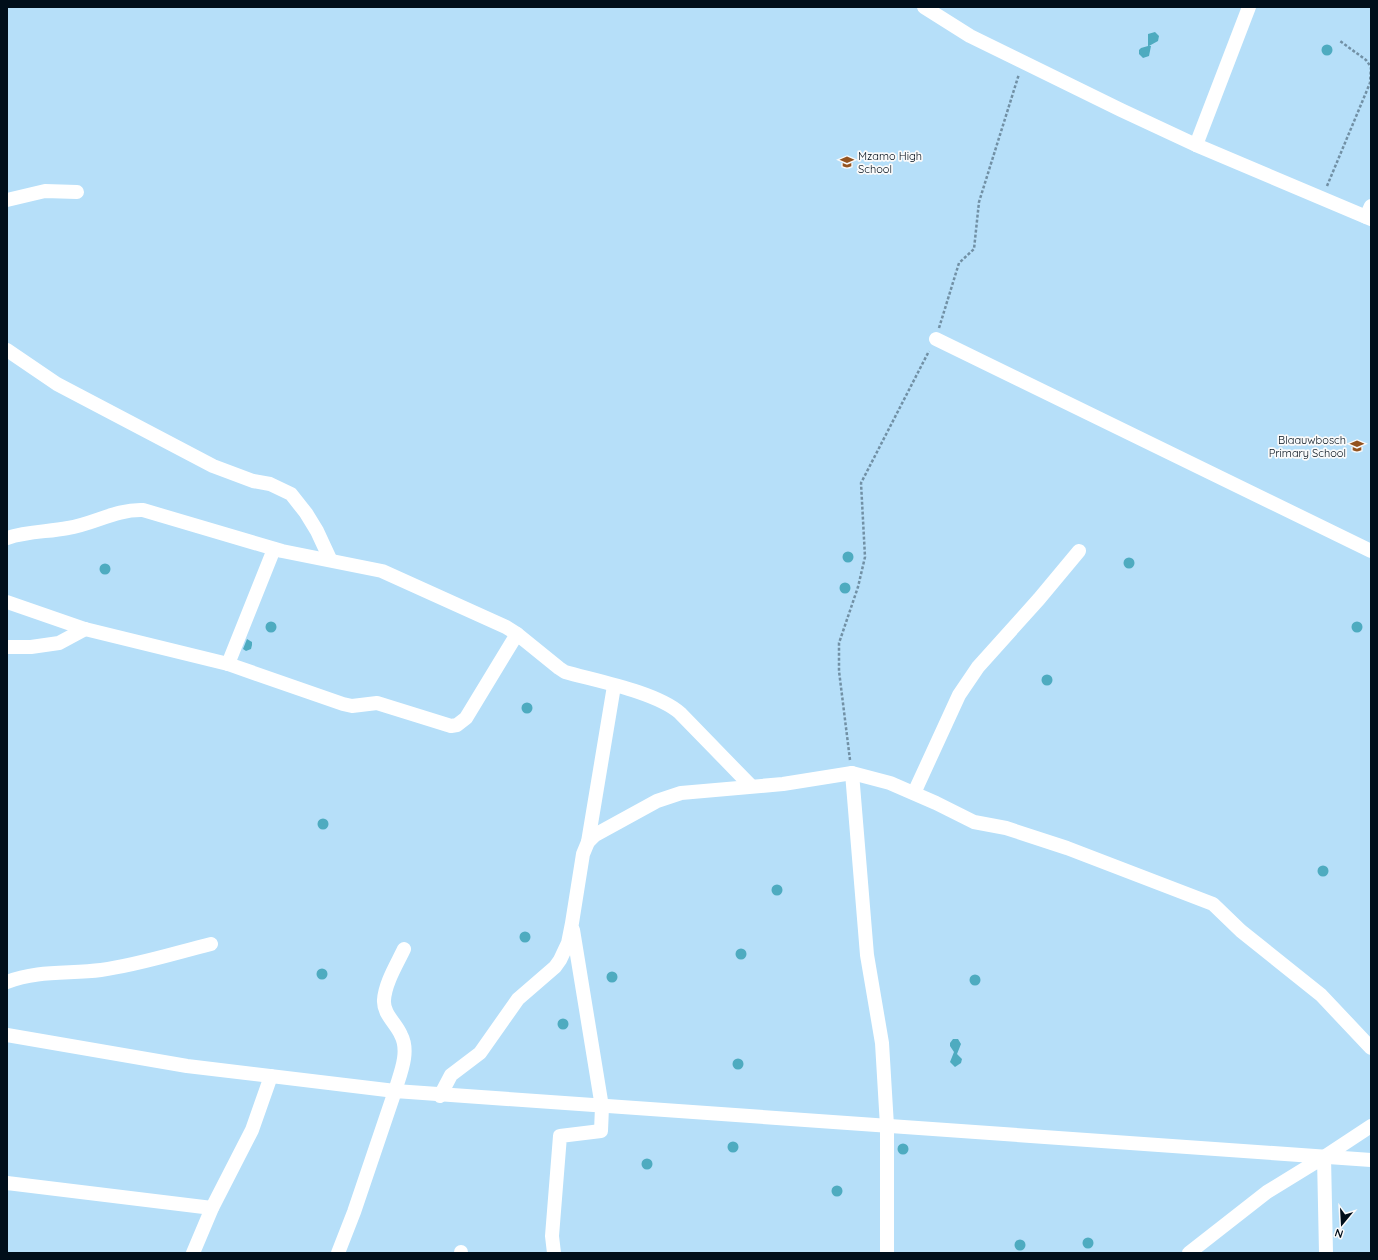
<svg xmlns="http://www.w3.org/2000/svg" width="1378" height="1260" viewBox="0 0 1378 1260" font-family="Quicksand,sans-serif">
<rect width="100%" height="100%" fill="#b6dff9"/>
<g fill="#4eabc0">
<path d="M1155 32 1159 36 1158 41 1149 46H1151L1149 56 1143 58 1139 54V50L1141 48 1148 46V34Z"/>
<circle cx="1327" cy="50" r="5.5"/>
<circle cx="848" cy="557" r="5.5"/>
<circle cx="1129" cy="563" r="5.5"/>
<circle cx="105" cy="569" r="5.5"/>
<circle cx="845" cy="588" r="5.5"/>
<circle cx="271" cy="627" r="5.5"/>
<circle cx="1357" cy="627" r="5.5"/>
<path d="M247 639 252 642V645L251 649 246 651 243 649Z"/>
<circle cx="1047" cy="680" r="5.5"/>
<circle cx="527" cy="708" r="5.5"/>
<circle cx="323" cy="824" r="5.5"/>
<circle cx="1323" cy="871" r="5.5"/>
<circle cx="777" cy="890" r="5.5"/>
<circle cx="525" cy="937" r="5.5"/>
<circle cx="741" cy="954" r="5.5"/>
<circle cx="322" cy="974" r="5.5"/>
<circle cx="612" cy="977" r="5.5"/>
<circle cx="975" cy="980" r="5.5"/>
<circle cx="563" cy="1024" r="5.5"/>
<path d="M953 1039H958L961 1044 957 1054 962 1059 961 1063 955 1067 950 1062 954 1052 950 1046V1043Z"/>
<circle cx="738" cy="1064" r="5.5"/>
<circle cx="733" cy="1147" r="5.5"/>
<circle cx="903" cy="1149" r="5.5"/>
<circle cx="647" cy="1164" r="5.5"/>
<circle cx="837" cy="1191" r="5.5"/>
<circle cx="1088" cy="1243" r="5.5"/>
<circle cx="1020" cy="1245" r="5.5"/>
</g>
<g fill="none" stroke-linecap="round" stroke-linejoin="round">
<g stroke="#7190a5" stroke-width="2.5" stroke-dasharray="3 2" stroke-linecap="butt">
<path d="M1327 186 1370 83 1371 67 1366 60 1340 41"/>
<path d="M939 328 959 263 974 249 979 202 1019 74"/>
<path d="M850 760 839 671V643L858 587 865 557 861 483 929 351"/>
</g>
<g stroke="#fff" stroke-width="14">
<path d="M924 7 970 36 1121 110 1196 145 1371 219"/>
<path d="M1196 145 1249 7"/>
<path d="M7 200 45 191 77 192"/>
<path d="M1366 217 1371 206"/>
<path d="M936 339 1371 551"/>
<path d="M7 350 57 384 213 466 253 481 270 484 291 494 306 513 317 531 330 559"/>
<path d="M7 538C28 531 47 532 68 528 94 524 116 509 143 510L282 551 382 571 506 627 517 634 559 668 565 672C597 681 656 692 680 713L751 786"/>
<path d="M7 602 85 629 228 664 343 704 352 706 377 703 451 726 457 725 466 718 517 634"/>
<path d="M7 647H31L59 643 85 629"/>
<path d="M228 664 274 549"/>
<path d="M852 773 867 955 882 1043 887 1126V1253"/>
<path d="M914 793 959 695 978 667 1039 599 1079 551"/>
<path d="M588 842 614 686"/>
<path d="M7 982C37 970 69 974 101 970 138 965 175 953 211 944"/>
<path d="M7 1035 187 1066 395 1091C400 1074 410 1052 401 1035 396 1023 383 1014 384 1000 385 983 397 964 404 949"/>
<path d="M440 1096 451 1075 480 1053 518 999 555 967 560 960 568 943 572 923 583 854 588 842 595 835 657 801 681 793 783 784 852 773 890 783 936 803 974 822 1006 828 1067 848 1213 904 1241 931 1321 995 1371 1048"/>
<path d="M1324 1157 1371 1126"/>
<path d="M7 1183 212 1208"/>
<path d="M193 1253 212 1208 252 1130 271 1076"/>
<path d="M338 1253 354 1212 395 1091 1371 1160"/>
<path d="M461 1253V1252"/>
<path d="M554 1253 552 1236 560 1136 601 1131 602 1107 573 930"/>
<path d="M1189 1253 1267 1192 1324 1157 1326 1253"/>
</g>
</g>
<defs>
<g id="school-bare" transform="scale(1.08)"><path d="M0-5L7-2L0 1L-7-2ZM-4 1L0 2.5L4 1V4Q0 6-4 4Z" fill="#94531f" stroke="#fafafa" stroke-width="2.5" paint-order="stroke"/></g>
</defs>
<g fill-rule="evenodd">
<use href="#school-bare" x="847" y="162"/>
<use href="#school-bare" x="1357" y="446"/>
</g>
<g text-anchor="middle" stroke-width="3.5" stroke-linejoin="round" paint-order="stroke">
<g font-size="11" fill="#000e1a" stroke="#fafafa" text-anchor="start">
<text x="858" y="160">Mzamo High<tspan x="858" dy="13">School</tspan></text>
<text x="1346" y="444" text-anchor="end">Blaauwbosch<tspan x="1346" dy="13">Primary School</tspan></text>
</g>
</g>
<rect width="1378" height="1260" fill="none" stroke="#000e1a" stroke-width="16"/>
<g transform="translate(1342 1224) rotate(198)" stroke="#fafafa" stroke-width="3" paint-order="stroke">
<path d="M0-3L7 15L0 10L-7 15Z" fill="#000e1a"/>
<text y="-6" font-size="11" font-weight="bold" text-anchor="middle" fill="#000e1a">N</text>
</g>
</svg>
